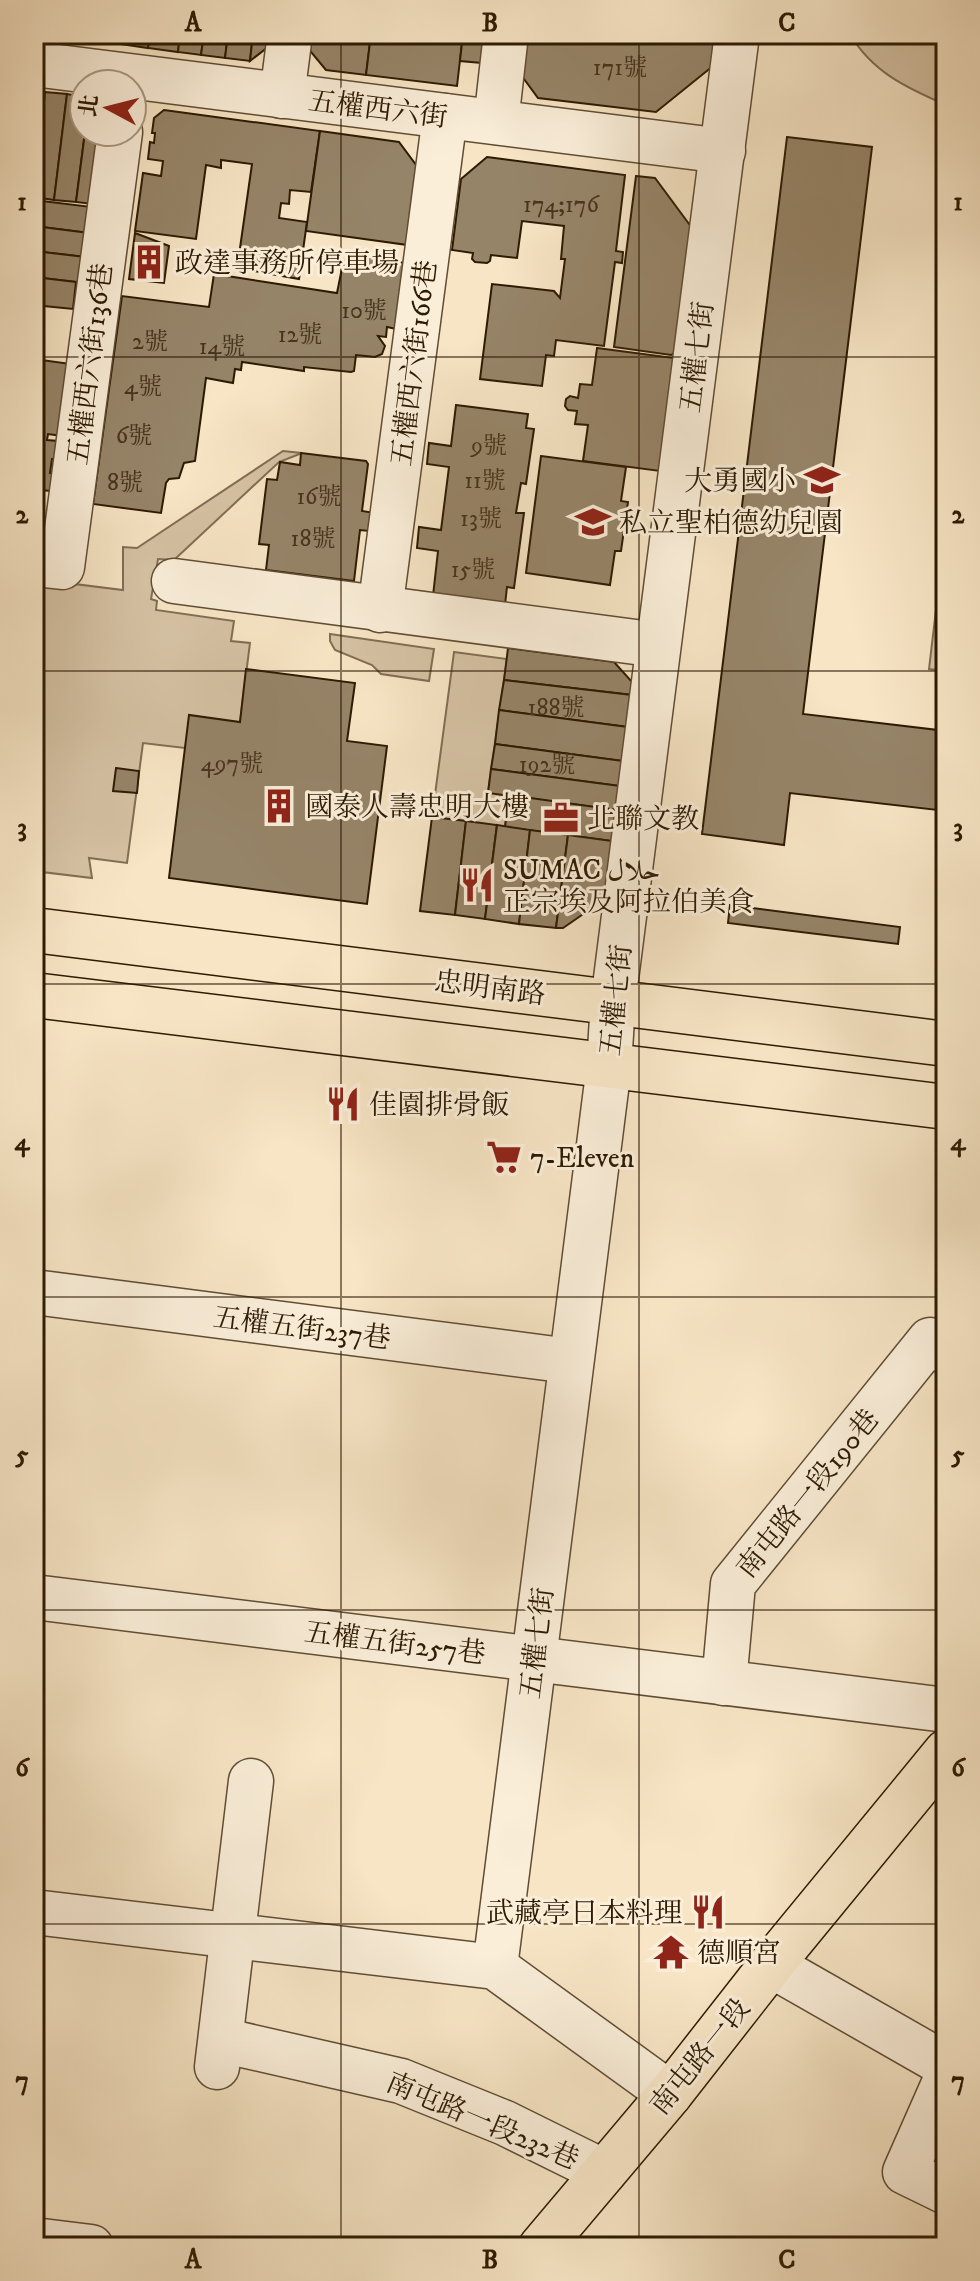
<svg xmlns="http://www.w3.org/2000/svg" width="980" height="2281" viewBox="0 0 980 2281" font-family="'IM FELL DW Pica',Amiri,'Noto Serif TC',serif">
<rect width="100%" height="100%" fill="#f7e5c5"/>
<filter id="stains"><feTurbulence type="fractalNoise" baseFrequency=".0025" numOctaves="4"/><feColorMatrix values="0 0 0 0 .2 0 0 0 0 .09 0 0 0 0 .02 0 0 0 .5 -.17"/></filter>
<radialGradient id="worn" r=".72"><stop offset=".6" stop-color="#630" stop-opacity="0"/><stop offset="1" stop-color="#630" stop-opacity=".3"/></radialGradient>
<g fill="#d5c2a4" stroke="#816e54" stroke-width="2">
<path d="M850 34H919L946 51V105C907 88 872 72 850 34Z"/>
<path d="M283 451 302 453 279 462 174 560 158 559 151 599 157 601 156 610 234 621 231 641 250 643 240 722 185 748 143 743 127 863 89 858 92 878 34 871V579L123 590V547L137 548Z"/>
<path d="M946 525V671L929 669Z"/>
<path d="M330 634 434 649 429 681 381 674 372 665 335 650 330 641Z"/>
<path d="M454 652 507 659 488 792 509 795 505 827 432 817Z"/>
</g>
<g fill="#968468" stroke="#2d1a03" stroke-width="2">
<path d="M74 34H97V41L73 38Z"/>
<path d="M97 34H121L120 44 97 41Z"/>
<path d="M121 34H150L148 48 120 44Z"/>
<path d="M150 34H180L178 52 148 48Z"/>
<path d="M180 34H204L201 55 178 52Z"/>
<path d="M204 34H228L225 58 201 55Z"/>
<path d="M228 34H253L250 61 225 58Z"/>
<path d="M253 34H278L277 40 250 61Z"/>
<path d="M301 34H371L366 75 326 70 301 40Z"/>
<path d="M371 34H463L457 86 366 75Z"/>
<path d="M463 34H496L493 64 460 61Z"/>
<path d="M521 34H717L713 66 656 112 538 98 516 68Z"/>
<path d="M34 90 45 92 34 179Z"/>
<path d="M45 92 67 94 54 200 34 197Z"/>
<path d="M67 94 84 97 85 132 76 202 54 200Z"/>
<path d="M164 110 320 131 311 192 290 190 289 204 281 203 279 218 307 222 299 279 243 269 246 249 240 248 252 164 221 160V168L206 165 196 239 135 231 143 173 161 176 163 161 148 159 150 142 154 143 155 133H152L154 118Z"/>
<path d="M320 131 399 142 425 177 415 246 306 231Z"/>
<path d="M85 132H109L100 205 76 202Z"/>
<path d="M787 137 872 147 803 714 946 731V811L790 793 784 845 702 834Z"/>
<path d="M487 157 625 175 616 251 623 252 622 263 615 262 604 346 556 340 554 356 546 355 542 386 480 379 492 284 554 291 560 298 565 259H561L564 226 522 221 517 258 491 255 490 261 487 263 475 262 472 259 473 253 452 250 461 179Z"/>
<path d="M636 176 655 178 692 228 676 352 671 355 614 347Z"/>
<path d="M34 200 100 208 97 234 34 226Z"/>
<path d="M34 226 97 234 94 258 34 251Z"/>
<path d="M135 233 169 246 164 283 129 279Z"/>
<path d="M34 251 94 258 91 284 34 277Z"/>
<path d="M351 255 413 264 401 330 387 327 386 337 378 336 385 346 382 354 375 357 356 355 354 371 351 372 304 367V371L242 362 241 370 235 369 233 383 206 378 195 461 184 463 179 478 169 479 166 483 161 513 93 504 122 296 209 307 214 274 337 293 343 263Z"/>
<path d="M34 277 76 282 73 309 34 305Z"/>
<path d="M597 348 674 358 660 471 583 461 588 425 575 424 577 411 568 410 565 406 566 399 570 396 578 398 580 384 592 385Z"/>
<path d="M34 359 71 364 63 436 48 434 47 440 58 441 55 459H52L50 473H53V489L50 491 34 489Z"/>
<path d="M456 405 528 414 526 428 534 429 526 484 521 483 516 513H524L514 588 507 587 505 605 433 596 438 551 417 548 419 527 441 530 449 467 427 464 429 443 451 446Z"/>
<path d="M301 453 366 461 368 464 362 511 381 514 379 532 360 530 354 581 266 570 269 545 259 544 267 479 277 480 280 462 300 465Z"/>
<path d="M541 456 626 467 621 501 628 502 621 551H615L610 585 526 573Z"/>
<path d="M508 648 614 662 633 683 632 695 504 680Z"/>
<path d="M246 669 355 683 347 741 387 746 367 904 169 878 189 715 240 722Z"/>
<path d="M504 680 632 695 628 727 499 710Z"/>
<path d="M499 710 628 727 623 761 495 744Z"/>
<path d="M495 744 623 761 620 786 491 769Z"/>
<path d="M116 768 139 771 137 793 113 791Z"/>
<path d="M491 769 620 786 617 810 488 793Z"/>
<path d="M509 795 617 810 612 841 505 827Z"/>
<path d="M432 817 466 821 455 915 420 911Z"/>
<path d="M466 821 497 825 485 919 455 915Z"/>
<path d="M497 825 530 830 519 924 485 919Z"/>
<path d="M530 830 568 835 556 928 519 924Z"/>
<path d="M568 835 612 841 605 899 563 928H556Z"/>
<path d="M730 905 900 927 898 944 728 923Z"/>
</g>
<g fill="none" stroke-linecap="round" stroke-linejoin="round">
<g stroke="#604d34" stroke-width="47">
<g id="minor">
<path d="M34 64 723 151"/>
<path d="M282 96 290 34"/>
<path d="M496 122 506 34"/>
<path d="M34 564 62 567 120 132"/>
<path d="M174 581 658 645"/>
<path d="M380 610 445 116"/>
<path d="M34 1292 570 1361"/>
<path d="M34 1597 946 1710"/>
<path d="M724 1683 733 1584 930 1340 946 1352"/>
<path d="M34 1912 495 1967 670 2094"/>
<path d="M771 1965 946 2065"/>
<path d="M495 1967 609 1066 613 1002 737 34"/>
<path d="M221 2040 401 2081 505 2123 604 2172"/>
<path d="M217 2067 251 1781"/>
<path d="M946 2079 905 2172 946 2192"/>
<path d="M34 2240 91 2247"/>
</g>
</g>
<g stroke="#2d1a03" stroke-width="47">
<g id="major">
<path d="M34 930 946 1044"/>
<path d="M34 995 946 1107"/>
<path d="M541 2247 670 2094 771 1965 946 1752"/>
</g>
</g>
<use href="#minor" stroke="#faeed9" stroke-width="44"/>
<use href="#major" stroke="#f7e5c5" stroke-width="44"/>
</g>
<path fill="none" stroke="#2d1a03" stroke-width="2" stroke-opacity="0.55" d="M341 34V2247M639 34V2247M34 357H946M34 671H946M34 984H946M34 1297H946M34 1610H946M34 1924H946"/>
<defs>
<g id="building-bare" transform="scale(2.76)"><path d="M-4-6H4V6H1V3H-1V6H-4ZM-2.5-4.3h1.7v1.8h-1.7ZM.8-4.3h1.7v1.8H.8ZM-2.5-1h1.7V.8h-1.7ZM.8-1h1.7V.8H.8Z" fill="#8f2418" stroke="#faeed9" stroke-width="2.5" paint-order="stroke"/></g>
<g id="school-bare" transform="scale(2.76)"><path d="M0-5L7-2L0 1L-7-2ZM-4 1L0 2.5L4 1V4Q0 6-4 4Z" fill="#8f2418" stroke="#faeed9" stroke-width="2.5" paint-order="stroke"/></g>
<g id="office-bare" transform="scale(2.76)"><path d="M-6-3h4V-5.5h4V-3h4V5H-6ZM-1-4.5V-3h2v-1.5ZM-6 0V1H6V0Z" fill="#8f2418" stroke="#faeed9" stroke-width="2.5" paint-order="stroke"/></g>
<g id="restaurant-bare" transform="scale(2.76)"><path d="M-5-6h1v4h1v-4h1v4h1v-4h1v5L-1.5 .5V6h-2V.5L-5-1ZM5-6V6H3V1.5H1.5Q1.5-4 5-6Z" fill="#8f2418" stroke="#faeed9" stroke-width="2.5" paint-order="stroke"/></g>
<g id="supermarket-bare" transform="scale(2.76)"><path d="M-6-5.5h2.5l.6 2H6L4.5 2H-2.5L-4.4-4H-6ZM-1.5 3.2a1.3 1.3 0 1 0 .1 0ZM3 3.2a1.3 1.3 0 1 0 .1 0Z" fill="#8f2418" stroke="#faeed9" stroke-width="2.5" paint-order="stroke"/></g>
<g id="temple-bare" transform="scale(2.76)"><path d="M0-6L5-2H3V0L6.5 2.5H4V6H1.5V3h-3V6H-4V2.5H-6.5L-3 0V-2H-5Z" fill="#8f2418" stroke="#faeed9" stroke-width="2.5" paint-order="stroke"/></g>
</defs>
<g fill-rule="evenodd">
<use href="#building-bare" x="149" y="262"/>
<use href="#school-bare" x="822" y="480"/>
<use href="#school-bare" x="593" y="522"/>
<use href="#building-bare" x="279" y="806"/>
<use href="#office-bare" x="561" y="818"/>
<use href="#restaurant-bare" x="477" y="885"/>
<use href="#restaurant-bare" x="343" y="1104"/>
<use href="#supermarket-bare" x="504" y="1157"/>
<use href="#restaurant-bare" x="708" y="1912"/>
<use href="#temple-bare" x="671" y="1952"/>
</g>
<g text-anchor="middle" stroke-width="6" stroke-linejoin="round" paint-order="stroke">
<g font-size="24" fill="#47341c">
<text x="620" y="75">171號</text>
<text x="561" y="212">174;176</text>
<text x="364" y="318">10號</text>
<text x="300" y="342">12號</text>
<text x="150" y="349">2號</text>
<text x="222" y="354">14號</text>
<text x="143" y="394">4號</text>
<text x="134" y="443">6號</text>
<text x="489" y="453">9號</text>
<text x="485" y="488">11號</text>
<text x="125" y="490">8號</text>
<text x="319" y="504">16號</text>
<text x="481" y="526">13號</text>
<text x="313" y="546">18號</text>
<text x="473" y="577">15號</text>
<text x="556" y="715">188號</text>
<text x="232" y="771">497號</text>
<text x="547" y="772">192號</text>
</g>
<g font-size="28" fill="#2d1a03" stroke="#faeed9">
<text transform="translate(378 108) rotate(7)" y="10">五權西六街</text>
<text transform="translate(696 357) rotate(-83)" y="10">五權七街</text>
<text transform="translate(413 363) rotate(-83)" y="10">五權西六街166巷</text>
<text transform="translate(89 364) rotate(-83)" y="10">五權西六街136巷</text>
<text transform="translate(490 987) rotate(7)" y="10">忠明南路</text>
<text transform="translate(615 1000) rotate(-84)" y="10">五權七街</text>
<text transform="translate(302 1327) rotate(7)" y="10">五權五街237巷</text>
<text transform="translate(807 1493) rotate(-51)" y="10">南屯路一段190巷</text>
<text transform="translate(395 1642) rotate(7)" y="10">五權五街257巷</text>
<text transform="translate(536 1643) rotate(-83)" y="10">五權七街</text>
<text transform="translate(699 2056) rotate(-51)" y="10">南屯路一段</text>
<text transform="translate(483 2120) rotate(23)" y="10">南屯路一段232巷</text>
</g>
<g font-size="28" fill="#2d1a03" stroke="#faeed9" text-anchor="start">
<text x="175" y="272">政達事務所停車場</text>
<text x="796" y="490" text-anchor="end">大勇國小</text>
<text x="619" y="532">私立聖柏德幼兒園</text>
<text x="305" y="816">國泰人壽忠明大樓</text>
<text x="587" y="828">北聯文教</text>
<text x="503" y="879">SUMAC حلال<tspan x="503" dy="32">正宗埃及阿拉伯美食</tspan></text>
<text x="369" y="1114">佳園排骨飯</text>
<text x="530" y="1167">7-Eleven</text>
<text x="682" y="1922" text-anchor="end">武藏亭日本料理</text>
<text x="697" y="1962">德順宮</text>
</g>
</g>
<rect width="980" height="2281" fill="none" stroke="#f7e5c5" stroke-width="88"/>
<g transform="translate(108 108) rotate(277)"><circle r="38" fill="#faeed9" stroke="#a89983" stroke-width="2"/>
<path d="M0-6L14 30L0 20L-14 30Z" fill="#8f2418"/>
<text y="-12" font-size="22" font-weight="bold" text-anchor="middle" fill="#2d1a03">北</text>
</g>
<rect x="44" y="44" width="892" height="2193" fill="none" stroke="#2d1a03" stroke-width="3"/>
<g font-size="26" text-anchor="middle" font-weight="bold" fill="#2d1a03">
<text x="193" y="31">A</text>
<text x="490" y="31">B</text>
<text x="787" y="31">C</text>
<text x="22" y="210">1</text>
<text x="958" y="210">1</text>
<text x="22" y="523">2</text>
<text x="958" y="523">2</text>
<text x="22" y="836">3</text>
<text x="958" y="836">3</text>
<text x="22" y="1150">4</text>
<text x="958" y="1150">4</text>
<text x="22" y="1463">5</text>
<text x="958" y="1463">5</text>
<text x="22" y="1776">6</text>
<text x="958" y="1776">6</text>
<text x="22" y="2089">7</text>
<text x="958" y="2089">7</text>
<text x="193" y="2268">A</text>
<text x="490" y="2268">B</text>
<text x="787" y="2268">C</text>
</g>
<rect width="100%" height="100%" filter="url(#stains)"/>
<rect width="100%" height="100%" fill="url(#worn)"/>
</svg>
